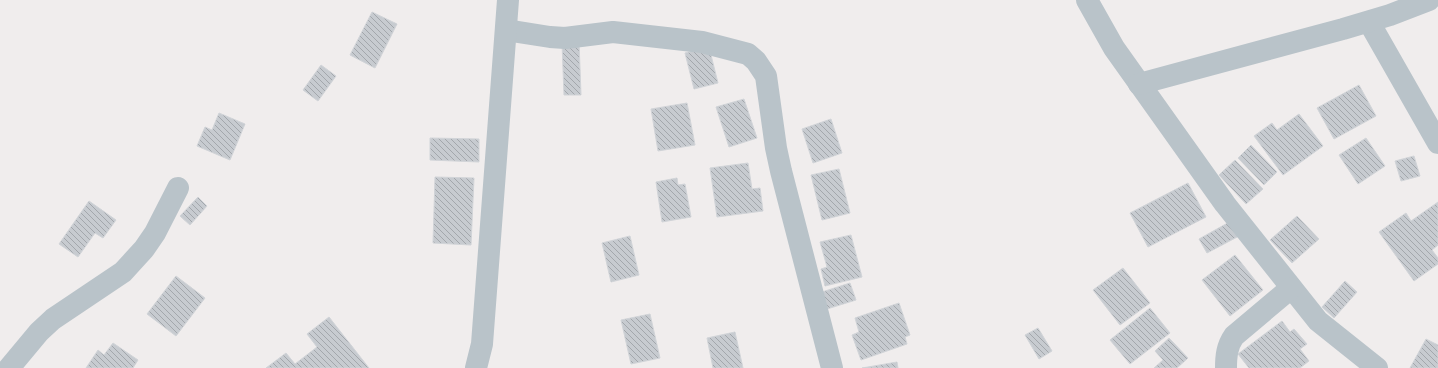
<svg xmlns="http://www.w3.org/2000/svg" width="1438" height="368" viewBox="0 0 1438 368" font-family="Ubuntu,sans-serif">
<defs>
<pattern id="building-back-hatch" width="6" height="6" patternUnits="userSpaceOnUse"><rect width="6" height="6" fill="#c7cbd0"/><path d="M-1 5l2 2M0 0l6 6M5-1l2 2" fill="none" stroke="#a3a7ac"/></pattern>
</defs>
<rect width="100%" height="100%" fill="#f0eded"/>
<g fill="url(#building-back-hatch)" stroke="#d1d4d8">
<path d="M372 12 397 24 375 68 350 55Z"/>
<path d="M579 42 581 95H564L562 43Z"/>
<path d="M709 47 718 83 694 89 685 53Z"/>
<path d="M321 65 336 76 318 101 303 90Z"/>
<path d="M1359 85 1376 116 1334 139 1317 108Z"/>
<path d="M744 99 757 138 729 147 716 107Z"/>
<path d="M687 103 695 145 658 151 651 109Z"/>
<path d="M219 113 245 124 230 160 197 146 205 127 212 130Z"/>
<path d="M1299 114 1323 146 1283 175 1254 136 1272 123 1277 130Z"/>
<path d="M831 119 842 153 813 163 802 129Z"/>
<path d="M430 138 479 139V162L430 160Z"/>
<path d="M1366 138 1385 166 1358 184 1339 155Z"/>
<path d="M1251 145 1277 172 1264 185 1238 158Z"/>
<path d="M1414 156 1420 176 1401 181 1395 161Z"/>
<path d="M1235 160 1263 189 1246 204 1219 175Z"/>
<path d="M748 163 752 189 760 188 763 211 717 217 710 168Z"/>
<path d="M839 169 850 213 822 220 811 175Z"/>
<path d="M435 177 474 178 471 245 433 243Z"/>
<path d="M677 178 678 185 685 184 691 217 662 222 656 182Z"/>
<path d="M1188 183 1206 217 1148 247 1130 213Z"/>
<path d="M198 197 207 206 190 225 180 216Z"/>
<path d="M89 201 116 220 103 238 95 233 78 257 59 244Z"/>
<path d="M1438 202V245L1432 250 1438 258V264L1414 281 1379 232 1406 213 1411 221Z"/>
<path d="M1297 216 1319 239 1292 263 1270 240Z"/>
<path d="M1233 220 1241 235 1207 253 1199 239Z"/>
<path d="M851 235 862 277 825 286 821 269 827 267 820 242Z"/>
<path d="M630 236 639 275 611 282 602 243Z"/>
<path d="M1235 255 1263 290 1230 316 1202 280Z"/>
<path d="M1123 268 1150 303 1120 325 1093 290Z"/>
<path d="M176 276 205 298 176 336 147 314Z"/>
<path d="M1345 281 1357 292 1334 318 1322 307Z"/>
<path d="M850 283 856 300 827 309 822 292Z"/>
<path d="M899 303 910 335 905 337 907 344 861 360 852 335 859 332 855 318Z"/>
<path d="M1150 308 1170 333 1130 364 1110 340Z"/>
<path d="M650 314 660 358 631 364 621 320Z"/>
<path d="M329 317 369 368H266L286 353 295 364 317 347 307 334Z"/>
<path d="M1282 321 1290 332 1294 329 1307 344 1300 349 1309 361 1300 368H1249L1238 354Z"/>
<path d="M1038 328 1052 351 1039 359 1025 335Z"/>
<path d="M735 332 743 368H713L707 338Z"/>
<path d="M1169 338 1188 358 1177 368H1154L1163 360 1155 351Z"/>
<path d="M1426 339 1438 345V368H1410Z"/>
<path d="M113 343 138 360 133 368H86L98 350 104 355Z"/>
<path d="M897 362 898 368H862Z"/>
</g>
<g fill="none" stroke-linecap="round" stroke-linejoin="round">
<g stroke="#b9c3c9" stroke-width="22">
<path d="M1087 0 1114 48 1225 204 1318 321 1377 368"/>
<path d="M1369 22 1438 143"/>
<path d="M506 30 550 37 565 38 613 32 702 42 748 54 756 61 766 76 776 148 781 171 832 368"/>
<path d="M1139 84 1343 29 1390 15 1429 0"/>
<path d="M9 368 39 332 53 319 123 272 133 261 144 249 155 233 178 188"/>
<path d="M476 368 482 344 508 0"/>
<path d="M1226 368C1226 356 1227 346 1234 336L1291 288"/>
</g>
</g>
</svg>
